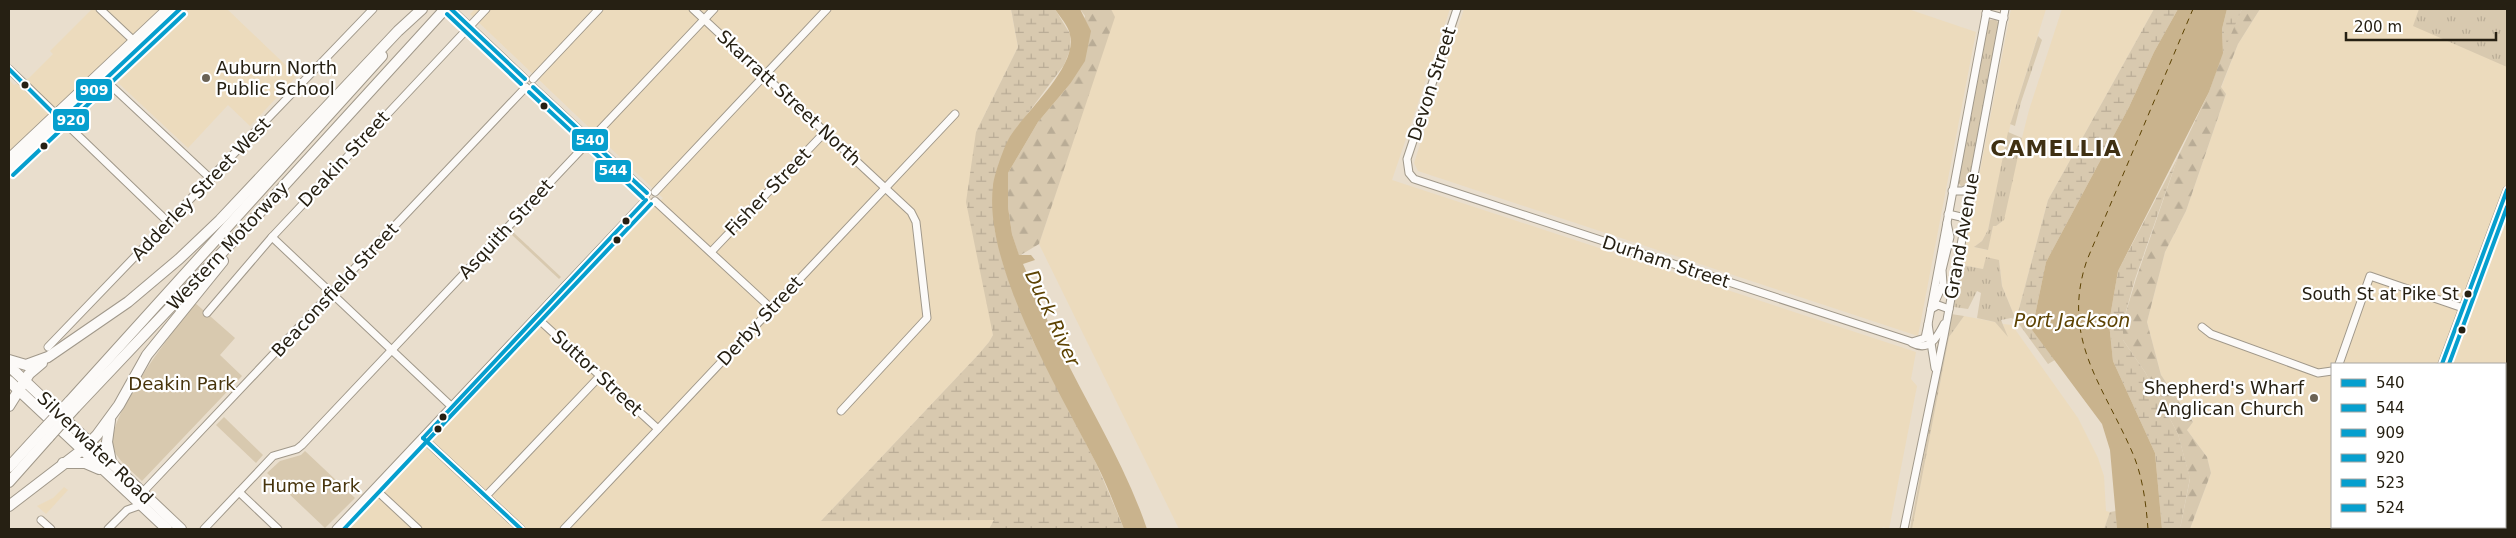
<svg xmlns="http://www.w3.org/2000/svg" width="2516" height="538" viewBox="0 0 2516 538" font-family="'DejaVu Sans',sans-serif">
<defs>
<pattern id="grass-tufts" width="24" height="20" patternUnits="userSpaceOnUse" patternTransform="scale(1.25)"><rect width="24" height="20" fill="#d8c9af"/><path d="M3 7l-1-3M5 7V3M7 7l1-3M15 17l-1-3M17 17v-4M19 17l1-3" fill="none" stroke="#b9ac96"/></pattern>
<pattern id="forest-firs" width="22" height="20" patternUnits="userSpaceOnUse" patternTransform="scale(1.25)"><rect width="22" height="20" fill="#d8c9af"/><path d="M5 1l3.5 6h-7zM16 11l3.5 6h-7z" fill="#b9ac96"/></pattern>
<pattern id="wetland-marsh" width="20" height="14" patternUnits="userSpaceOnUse" patternTransform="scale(1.25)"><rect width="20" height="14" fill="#d8c9af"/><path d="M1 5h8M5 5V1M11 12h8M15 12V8" fill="none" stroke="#b9ac96"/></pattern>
</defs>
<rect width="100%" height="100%" fill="#e9decd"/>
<g fill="#ecdbbd">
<path d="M92 9H160L9 152V80L14 85 29 78 53 54 50 51Z"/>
<path d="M188 9H227L297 76 250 126 228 105 188 148 114 79Z"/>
<path d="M475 9H1011L1018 47 976 132 993 335 989 342 978 355 821 521 994 520 989 529H347L663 198 470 14Z"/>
<path d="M1111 9H1450L1392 180 1916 352 1911 379 1917 386 1889 529 1883 527 1882 529H1179L1039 244 1114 17Z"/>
<path d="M1464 9H1908L1976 32 1918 336 1418 171 1414 163Z"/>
<path d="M2011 9H2046L2011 122 1988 230 1982 241 1974 247 1987 250 1993 226H1996L2001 222 2029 110 2062 9H2154L2048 200 2016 320 2002 286 1999 260 1985 263 1983 269 1962 265Z"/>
<path d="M2260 9H2507V529H2434L2428 527H2505V364H2332V527H2373L2372 529H2190L2211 473 2207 457 2187 430 2193 421 2161 375 2147 322 2165 252 2186 211 2226 94 2221 88 2238 44Z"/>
<path d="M1964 316 1995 322 2001 328 2004 327 2003 324 2012 325 2078 418 2098 458 2104 476 2106 511 2110 512 2104 529H1912L1949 337Z"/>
<path d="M64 487 68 490 46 514 37 506 53 498Z"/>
</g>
<g fill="url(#grass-tufts)">
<path d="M2419 9H2507V67L2413 26Z"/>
<path d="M1990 20H1996L1999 23 1969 181 1966 186H1961L1957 181 1987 24Z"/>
<path d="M2038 36 2042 40 2021 102 2015 126 2010 124 2011 122Z"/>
<path d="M2008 132 2022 138 2004 220 1996 226H1993L1988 250 1974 247 1982 241 1988 230Z"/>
<path d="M513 232 561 277 559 279 511 234Z"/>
<path d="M1986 257 1999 260 2002 286 2016 320 2011 318 2001 320 2008 337 1995 322 1977 318 1981 293 1977 291 1968 309 1954 307 1962 265 1983 269Z"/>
<path d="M1951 314 1964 316 1949 337 1912 529H1910Z"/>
</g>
<g fill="url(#forest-firs)">
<path d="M1080 9H1111L1115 17 1039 244 1019 256 1012 234 1008 207V173L1038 122 1070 84 1085 16Z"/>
<path d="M2242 9H2260L2238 44 2221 87 2226 94 2186 211 2165 252 2147 322 2161 375 2193 422 2187 430 2207 457 2211 473 2190 529H2180L2190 479 2178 434 2145 372 2123 340V322L2136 279 2178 157 2209 92 2226 42Z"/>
</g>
<g fill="url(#wetland-marsh)">
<path d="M1011 9H1055L1070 34V50L1064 65 1008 140 994 227 1004 267 1032 339 1097 465 1124 529H989L994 520 821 521 978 355 989 342 993 335 966 202 976 132 1018 47Z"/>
<path d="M2154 9H2178L2154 52 2129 107 2046 262 2032 330 2055 360 2048 364 2016 320 2048 200Z"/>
<path d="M2227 9H2242L2223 53 2222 29Z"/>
<path d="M2178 157 2135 279 2123 322V340L2145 372 2178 434 2190 478 2180 529H2162L2155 453 2113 361 2109 323 2118 271Z"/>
<path d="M2116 511 2117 529H2104L2110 512Z"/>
</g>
<g fill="#d8c9af">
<path d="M194 302 235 338 220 355 242 376 142 481C134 473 118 461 114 450 102 419 176 330 194 302Z"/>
<path d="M224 417 263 455 256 463 216 425Z"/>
<path d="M305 451 355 498 325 528 267 473 280 461 301 455Z"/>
</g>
<g fill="#c9b38d">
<path d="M1055 9H1080L1091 31 1085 61 1070 84 1038 122 1008 173V207L1012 234 1019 255H1031L1035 260 1023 264C1035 291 1046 318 1058 344 1088 406 1125 464 1147 529H1124C1115 507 1107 484 1096 463 1060 392 983 266 993 186 994 175 1003 150 1008 140 1023 113 1078 68 1070 35 1069 26 1059 16 1055 9Z"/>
<path d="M2178 9H2227L2222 29 2223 53 2209 92 2118 271 2109 323 2113 361 2155 453 2162 529H2117L2110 450 2102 424 2032 330 2046 262 2129 107 2154 52Z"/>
</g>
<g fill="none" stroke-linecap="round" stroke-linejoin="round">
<path stroke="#5d4303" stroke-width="1" stroke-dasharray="6 5" stroke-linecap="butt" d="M2148 529C2146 504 2143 478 2133 454 2104 386 2060 339 2087 260L2193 9"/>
<g stroke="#a0988a" stroke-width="9">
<g id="minor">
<path d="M100 9 134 41"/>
<path d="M451 9 525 79"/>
<path d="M693 9 911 212 916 222 927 318 841 411"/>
<path d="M1457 9 1407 159 1409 173 1414 179 1912 342 1925 338 1928 324"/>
<path d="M1986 13 2004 18"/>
<path d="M9 69 169 223"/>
<path d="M533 79 599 9"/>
<path d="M105 80 211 179"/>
<path d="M533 87 647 193"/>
<path d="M1952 191H1963L1971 187"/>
<path d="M655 192 827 9"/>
<path d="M655 201 772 309"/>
<path d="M1948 214 1965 218"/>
<path d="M272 237 452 407"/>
<path d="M711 252 825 132"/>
<path d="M1934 304 1943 284 1942 270 1950 237 1947 223"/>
<path d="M1931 309 1938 305 1949 309"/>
<path d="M207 313 272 237 486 9"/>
<path d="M536 317 658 429"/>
<path d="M2202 327 2211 334 2318 373 2332 371"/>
<path d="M1912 343C1929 352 1937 338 1944 324"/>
<path d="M48 347 373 9"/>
<path d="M2339 364 2370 276 2463 308"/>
<path d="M2442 364 2507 190"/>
<path d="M1935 368 1928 324 1987 9"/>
<path d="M423 438 521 529"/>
<path d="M375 489 418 529"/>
<path d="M239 492 278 529"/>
<path d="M142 493 526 87"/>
<path d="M486 496 600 376"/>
<path d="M41 520 51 529"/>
<path d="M108 529 127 510 141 505"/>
<path d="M204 529 273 456 297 449 302 445 714 9"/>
<path d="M336 529 646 200"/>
<path d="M564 529 955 114"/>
<path d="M1904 529 1944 336 2005 9"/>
<path d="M2380 529 2381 527"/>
</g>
</g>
<g stroke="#a0988a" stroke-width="12">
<g id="highway">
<path d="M9 159 168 9"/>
<path d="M9 170 180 9"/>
<path d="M9 360 26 365 48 357 128 302 179 259 220 220 398 31 422 9"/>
<path d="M9 366 181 529"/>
<path d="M9 381 167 529"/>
<path d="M69 402 382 56"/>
<path d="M9 406 29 374 42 363"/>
<path d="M75 408 249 224 445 9"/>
<path d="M110 420 107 442 111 462"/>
<path d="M63 463H85L99 469"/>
<path d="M9 467 42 431"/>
<path d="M9 482 49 437"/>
<path d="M9 506 82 450 97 435 119 405 147 355 223 261"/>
</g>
</g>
<use href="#minor" stroke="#fcfaf8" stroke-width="7"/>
<use href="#highway" stroke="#fcfaf8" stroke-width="10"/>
<g stroke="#a0988a" stroke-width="12" stroke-linecap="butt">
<g id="highway-bridge">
<path d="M42 431 69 402"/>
<path d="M49 437 75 408"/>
</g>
</g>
<use href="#highway-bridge" stroke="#fcfaf8" stroke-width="10"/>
<g stroke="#fff" stroke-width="8">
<g id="bus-1">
<path d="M451 9 525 79"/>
<path d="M533 87 647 193"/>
<path d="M423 438 646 200"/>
<path d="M423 438 521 529"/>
</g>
</g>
<g stroke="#fff" stroke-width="8">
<g id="bus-2">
<path d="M447 14 521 84"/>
<path d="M529 92 643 198"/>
<path d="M344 529 651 204"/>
</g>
</g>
<g stroke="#fff" stroke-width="8">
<path id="bus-3" d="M9 69 61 121 180 9"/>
</g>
<g stroke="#fff" stroke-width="8">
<path id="bus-4" d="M13 175 184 14"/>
</g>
<g stroke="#fff" stroke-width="8">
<path id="bus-5" d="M2442 364 2507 190"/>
</g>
<g stroke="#fff" stroke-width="8">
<path id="bus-6" d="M2449 364 2507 207"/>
</g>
<use href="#bus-1" stroke="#069fce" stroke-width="4"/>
<use href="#bus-2" stroke="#069fce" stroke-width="4"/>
<use href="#bus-3" stroke="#069fce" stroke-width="4"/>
<use href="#bus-4" stroke="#069fce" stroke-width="4"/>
<use href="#bus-5" stroke="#069fce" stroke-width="4"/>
<use href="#bus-6" stroke="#069fce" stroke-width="4"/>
</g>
<g fill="#6a6254" stroke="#fff" stroke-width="2">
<circle cx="206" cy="78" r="5"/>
<circle cx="2314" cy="398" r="5"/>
</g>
<g fill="#262013" stroke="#fff" stroke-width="2">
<circle cx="25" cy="85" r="4.5"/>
<circle cx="544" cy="106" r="4.5"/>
<circle cx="44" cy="146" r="4.5"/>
<circle cx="626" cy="221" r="4.5"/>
<circle cx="617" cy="240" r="4.5"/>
<circle cx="2468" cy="294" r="4.5"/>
<circle cx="2462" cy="330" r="4.5"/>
<circle cx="443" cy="417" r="4.5"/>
<circle cx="438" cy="429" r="4.5"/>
</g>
<g text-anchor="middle" stroke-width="4.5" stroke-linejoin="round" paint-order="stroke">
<g font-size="17" fill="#262013" stroke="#fff" text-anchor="end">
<text x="2459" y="300">South St at Pike St</text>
</g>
<g font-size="18" fill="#262013" stroke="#fff" text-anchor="start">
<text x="216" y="74">Auburn North<tspan x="216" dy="21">Public School</tspan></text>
<text x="2304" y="394" text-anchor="end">Shepherd's Wharf<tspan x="2304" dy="21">Anglican Church</tspan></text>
</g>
<g font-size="18" fill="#262013" stroke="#fff">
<text transform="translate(1432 84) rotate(-72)" y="6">Devon Street</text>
<text transform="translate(789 98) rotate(43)" y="6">Skarratt Street North</text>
<text transform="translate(344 159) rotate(-47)" y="6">Deakin Street</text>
<text transform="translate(201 189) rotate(-46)" y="6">Adderley Street West</text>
<text transform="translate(768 192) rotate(-46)" y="6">Fisher Street</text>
<text transform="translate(506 229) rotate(-47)" y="6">Asquith Street</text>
<text transform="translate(1962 236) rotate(-80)" y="6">Grand Avenue</text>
<text transform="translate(228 246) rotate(-47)" y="6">Western Motorway</text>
<text transform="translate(1666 262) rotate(18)" y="6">Durham Street</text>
<text transform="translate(335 290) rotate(-47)" y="6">Beaconsfield Street</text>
<text transform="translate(760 321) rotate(-47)" y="6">Derby Street</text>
<text transform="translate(597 373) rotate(43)" y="6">Suttor Street</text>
<text transform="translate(95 448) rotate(44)" y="6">Silverwater Road</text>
</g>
<g font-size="18" fill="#47340c" stroke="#fff">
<text x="182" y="390">Deakin Park</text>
<text x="311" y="492">Hume Park</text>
</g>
<g font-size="19" font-style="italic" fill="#5d4303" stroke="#fff">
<text transform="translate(1053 318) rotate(65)" y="7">Duck River</text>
<text x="2072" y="327">Port Jackson</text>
</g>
<g font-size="22" font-weight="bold" letter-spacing="1" fill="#3f3013" stroke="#fff">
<text x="2056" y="156">CAMELLIA</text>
</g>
</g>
<g stroke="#fff" stroke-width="2">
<rect x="75" y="78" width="38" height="24" rx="5" fill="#069fce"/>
<rect x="52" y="108" width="38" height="24" rx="5" fill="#069fce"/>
<rect x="571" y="128" width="38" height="24" rx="5" fill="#069fce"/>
<rect x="594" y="159" width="38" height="24" rx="5" fill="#069fce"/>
</g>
<g font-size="14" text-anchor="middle" font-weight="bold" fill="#fff">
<text x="94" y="95">909</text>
<text x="71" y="125">920</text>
<text x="590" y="145">540</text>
<text x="613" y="175">544</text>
</g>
<rect width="2516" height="538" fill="none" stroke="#262013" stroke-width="20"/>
<rect x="2331" y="363" width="175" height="165" fill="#ffffff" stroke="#a8a6a1"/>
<rect x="2341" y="379" width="25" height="8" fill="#069fce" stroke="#a8a6a1"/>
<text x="2376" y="388" font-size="15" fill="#262013">540</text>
<rect x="2341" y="404" width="25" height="8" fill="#069fce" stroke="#a8a6a1"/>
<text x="2376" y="413" font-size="15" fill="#262013">544</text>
<rect x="2341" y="429" width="25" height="8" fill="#069fce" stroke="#a8a6a1"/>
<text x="2376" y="438" font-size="15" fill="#262013">909</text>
<rect x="2341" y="454" width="25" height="8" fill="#069fce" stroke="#a8a6a1"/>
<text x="2376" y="463" font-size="15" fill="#262013">920</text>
<rect x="2341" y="479" width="25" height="8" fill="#069fce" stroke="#a8a6a1"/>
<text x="2376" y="488" font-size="15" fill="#262013">523</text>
<rect x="2341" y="504" width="25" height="8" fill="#069fce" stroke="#a8a6a1"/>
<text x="2376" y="513" font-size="15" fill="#262013">524</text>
<path d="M2346 32v8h150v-8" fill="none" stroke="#262013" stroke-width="2.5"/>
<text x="2354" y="32" font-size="15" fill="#262013" stroke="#ffffff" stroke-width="4" paint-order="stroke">200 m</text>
</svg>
